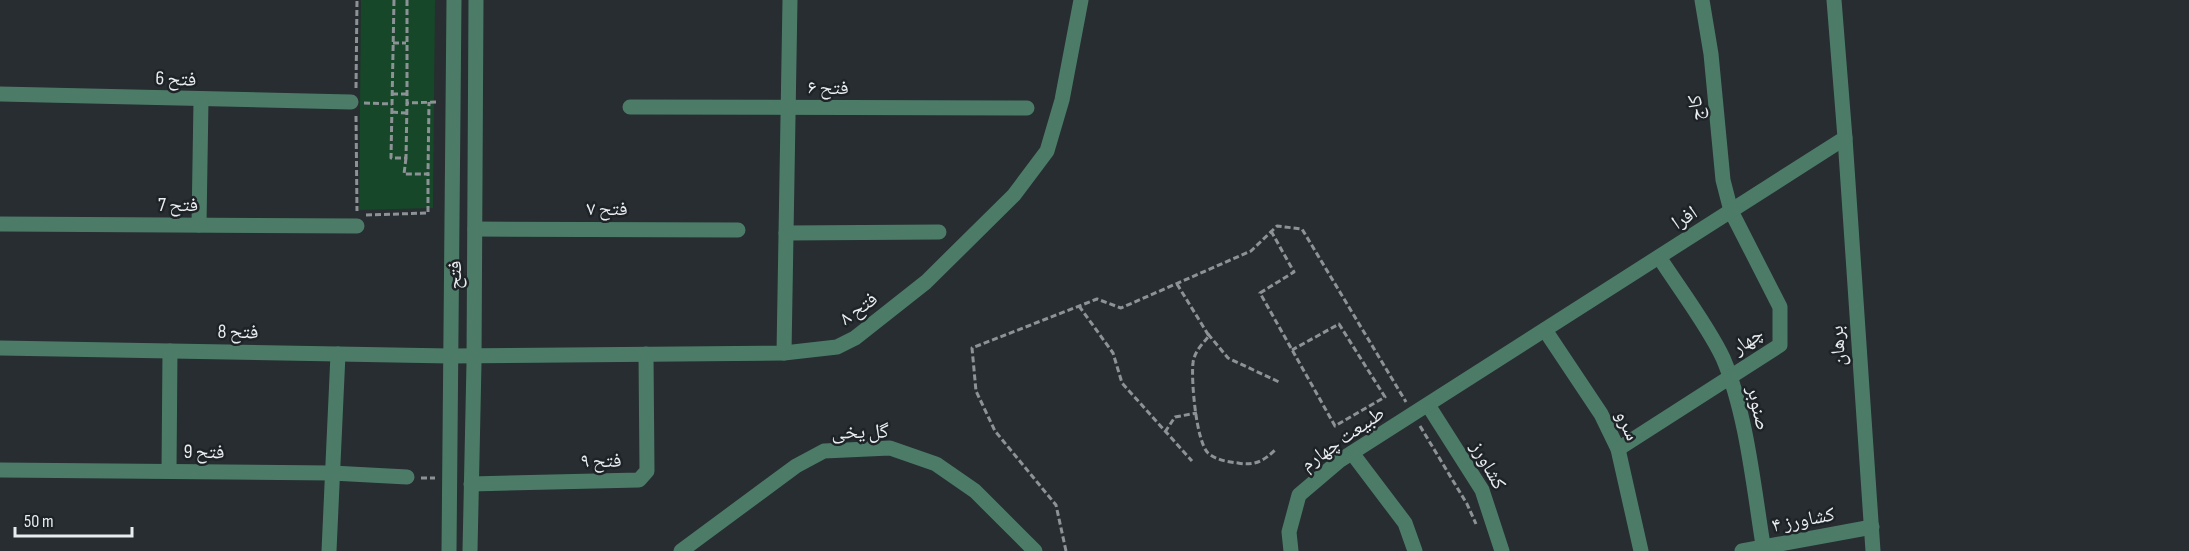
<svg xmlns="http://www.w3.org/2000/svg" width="2189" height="551" viewBox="0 0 2189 551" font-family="'Sofia Sans Condensed','Noto Naskh Arabic',sans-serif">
<rect width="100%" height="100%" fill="#272d31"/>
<path fill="#174729" d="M361 0H435L433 208 359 210Z"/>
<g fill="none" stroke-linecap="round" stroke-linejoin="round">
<g stroke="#8d9296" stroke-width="3" stroke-dasharray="6 3" stroke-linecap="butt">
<path d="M394 0 391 158H406L407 103"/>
<path d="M407 0V103L439 102"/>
<path d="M393 43H406"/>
<path d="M356 88 357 0"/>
<path d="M392 94H407"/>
<path d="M364 103 392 104"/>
<path d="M392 112 406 113"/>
<path d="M356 116 357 211"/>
<path d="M406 158 404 174H428L429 102"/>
<path d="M366 215 428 213V174"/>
<path d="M1271 231 1294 272 1260 293 1335 426 1385 397 1339 324 1292 350"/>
<path d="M1177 284 1209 336C1203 343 1194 352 1193 363 1191 380 1196 441 1208 453 1216 460 1228 462 1238 463 1254 466 1264 461 1275 450"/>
<path d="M1079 306 1113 353 1122 383 1192 461"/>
<path d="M1208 334 1228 358 1279 382"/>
<path d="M1420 426 1467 504 1476 524"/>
<path d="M1165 432 1175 417 1197 413"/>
<path d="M421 478H435"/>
<path d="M1066 551 1056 505 995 431 976 391 972 348 1097 299 1121 308 1251 251 1277 226 1302 229 1406 402"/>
</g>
<g stroke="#4c7c67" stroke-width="15">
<path d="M0 94 351 102"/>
<path d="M630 107 1027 108"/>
<path d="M1845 138 1873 551"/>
<path d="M0 224 357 226"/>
<path d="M199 225 201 100"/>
<path d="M475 229 738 230"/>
<path d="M786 233 939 232"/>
<path d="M1659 257C1679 288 1708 326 1723 358 1747 414 1754 491 1764 551"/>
<path d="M1545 330 1601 414 1618 449 1641 551"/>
<path d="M0 348 450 356 784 353 837 347 855 338 926 282 1014 195 1047 151 1062 100 1081 0"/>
<path d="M784 353 790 0"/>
<path d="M1428 405 1482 490 1502 551"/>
<path d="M1618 449 1780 345V307L1731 211 1723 180 1711 54 1702 0"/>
<path d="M1352 453 1405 523 1415 551"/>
<path d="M0 470 332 473 407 477"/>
<path d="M169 471 170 351"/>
<path d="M471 484 639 480 647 471 646 354"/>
<path d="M329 551 338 354"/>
<path d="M449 551 454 0"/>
<path d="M470 551 474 363 476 0"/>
<path d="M681 551 796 466 824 451 890 448 936 464 975 491 1035 551"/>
<path d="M1291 551 1289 532 1299 495 1339 461 1845 138 1834 0"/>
<path d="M1742 551 1872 527"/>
</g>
</g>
<g text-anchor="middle" stroke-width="5" stroke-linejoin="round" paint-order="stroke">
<g font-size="20" fill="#e9edf0" stroke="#1e2327">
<text transform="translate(176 78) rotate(2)" y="7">فتح 6</text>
<text x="828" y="94">فتح ۶</text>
<text transform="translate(1695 108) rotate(-96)" y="7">کاج</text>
<text x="178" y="211">فتح 7</text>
<text x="607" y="215">فتح ۷</text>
<text transform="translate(1684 217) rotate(-33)" y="7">افرا</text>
<text transform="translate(454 275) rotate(-90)" y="7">فتح</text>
<text transform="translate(858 308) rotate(-36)" y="7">فتح ۸</text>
<text transform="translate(238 331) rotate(1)" y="7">فتح 8</text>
<text transform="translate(1747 340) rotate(-35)" y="7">چهار</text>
<text transform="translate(1837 346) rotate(-94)" y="7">برهان</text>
<text transform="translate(1759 408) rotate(77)" y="7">صنوبر</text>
<text transform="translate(1628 425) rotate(65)" y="7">سرو</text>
<text transform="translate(860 431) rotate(-1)" y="7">گل یخی</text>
<text transform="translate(1342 438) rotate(-35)" y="7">طبیعت چهارم</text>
<text transform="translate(204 451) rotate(1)" y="7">فتح 9</text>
<text transform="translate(601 460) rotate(-1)" y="7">فتح ۹</text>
<text transform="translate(1489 465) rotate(61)" y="7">کشاورز</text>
<text transform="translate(1803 519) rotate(-11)" y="7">کشاورز ۴</text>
</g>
</g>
<path d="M15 527v9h117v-9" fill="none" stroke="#e9edf0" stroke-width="3"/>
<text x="24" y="527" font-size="18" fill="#e9edf0" stroke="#1e2327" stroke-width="4.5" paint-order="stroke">50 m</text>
</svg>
